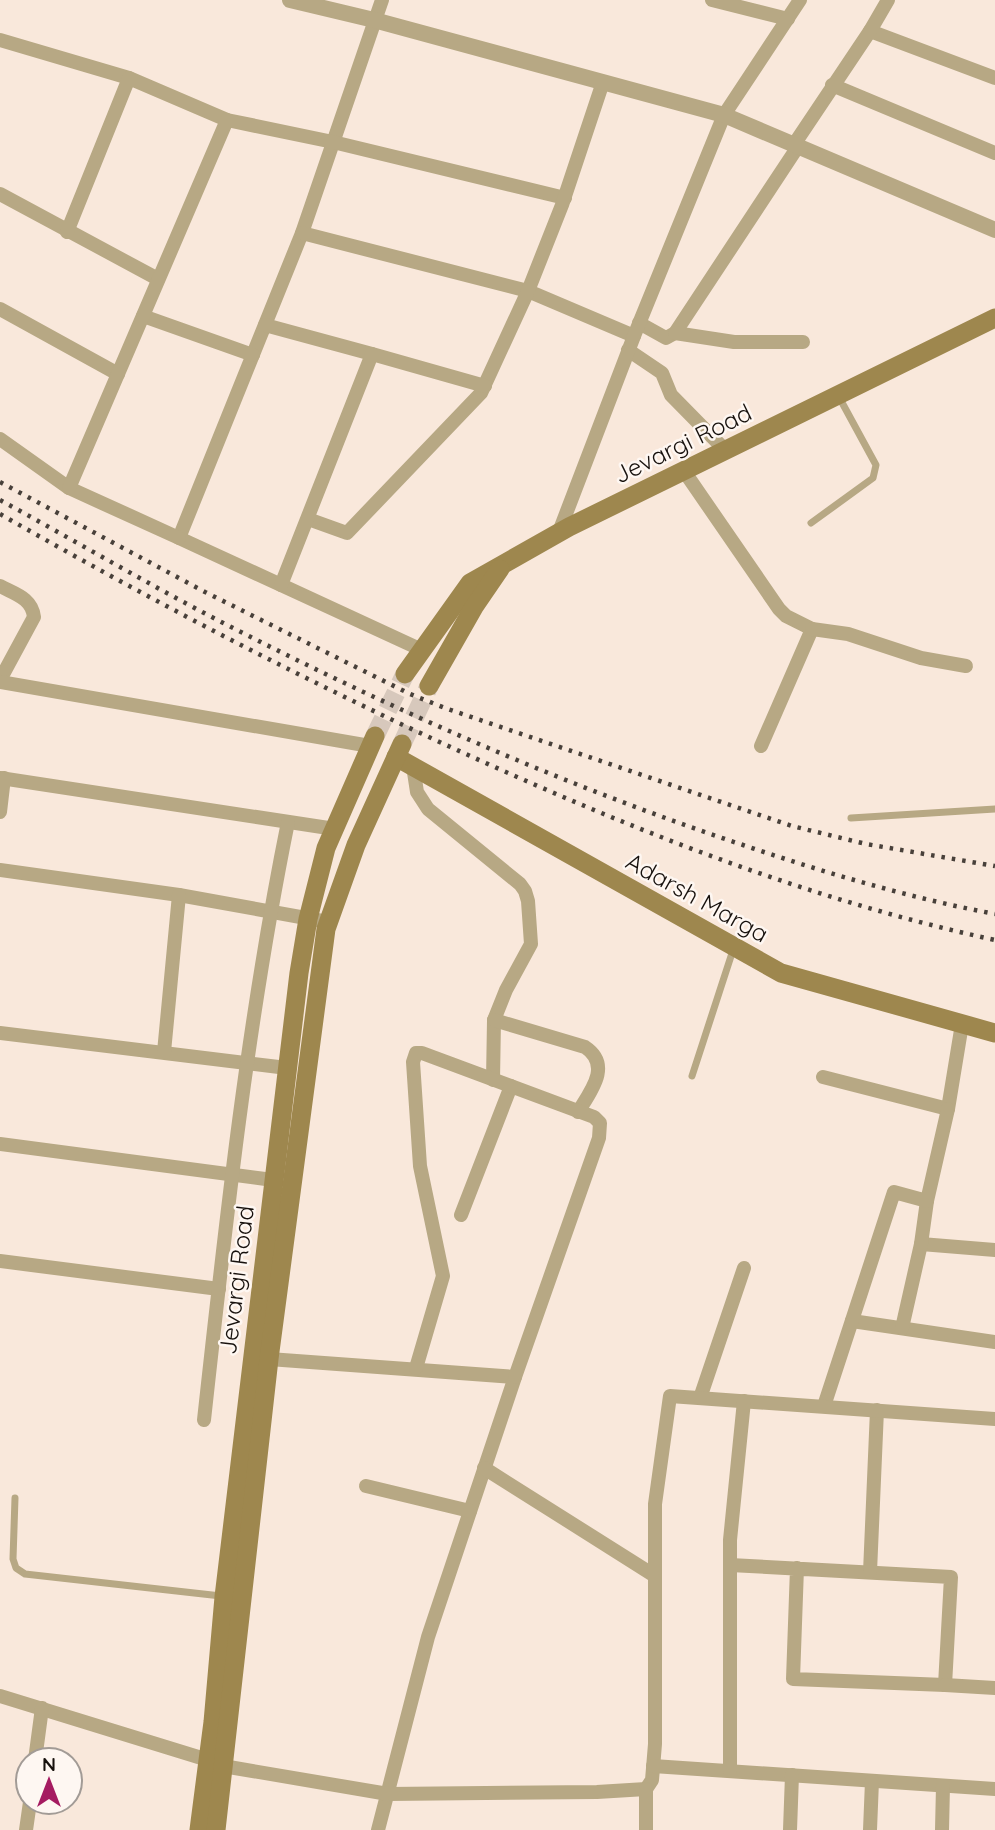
<svg xmlns="http://www.w3.org/2000/svg" width="995" height="1830" viewBox="0 0 995 1830" font-family="Quicksand,sans-serif">
<rect width="100%" height="100%" fill="#f9e8db"/>
<g fill="none" stroke-linecap="round" stroke-linejoin="round">
<g stroke="#d7c8bc" stroke-width="19" stroke-dasharray="19 10" stroke-linecap="butt">
<path d="M375 736 405 674"/>
<path d="M402 744 429 686"/>
</g>
<g stroke="#b7a884" stroke-width="7">
<path d="M811 523 873 478 876 465 839 397"/>
<path d="M851 818 995 809"/>
<path d="M692 1076 733 950"/>
<path d="M15 1498 13 1559 16 1568 25 1574 221 1596"/>
</g>
<g stroke="#b7a884" stroke-width="14">
<path d="M382 0 302 233 179 538 422 650"/>
<path d="M712 0 788 19"/>
<path d="M870 31 995 78"/>
<path d="M0 40 129 78"/>
<path d="M832 85 995 153"/>
<path d="M793 146 870 31 888 0"/>
<path d="M0 194 158 279"/>
<path d="M67 232 129 78 227 120"/>
<path d="M302 233 528 291 634 336"/>
<path d="M0 309 118 374"/>
<path d="M143 316 253 355"/>
<path d="M639 323 666 338 675 333 797 148"/>
<path d="M265 325 372 354"/>
<path d="M675 333 734 342H803"/>
<path d="M628 350 662 373 671 395 726 451"/>
<path d="M0 439 69 488 179 538"/>
<path d="M684 471 779 609 786 616 812 629 761 746"/>
<path d="M69 488 227 120 333 142 565 198"/>
<path d="M308 519 347 533 481 393 528 291 562 205 603 82"/>
<path d="M559 532 634 336 724 115 800 0"/>
<path d="M281 585 372 354 485 386"/>
<path d="M0 586C15 594 32 598 34 617L0 680"/>
<path d="M812 629 848 634 921 658 966 666"/>
<path d="M0 682 370 746"/>
<path d="M413 766 417 792 428 809 520 884 525 891 528 901 531 944 506 990 494 1020 493 1080"/>
<path d="M0 778 335 829"/>
<path d="M0 812 4 778"/>
<path d="M0 870 179 895 328 922"/>
<path d="M494 1020 585 1047C612 1065 591 1091 578 1112"/>
<path d="M0 1033 287 1068"/>
<path d="M164 1052 179 895"/>
<path d="M823 1077 948 1109 962 1024"/>
<path d="M0 1144 273 1180"/>
<path d="M461 1215 511 1086"/>
<path d="M921 1244 995 1250"/>
<path d="M0 1261 219 1289"/>
<path d="M852 1321 995 1342"/>
<path d="M902 1328 921 1244 927 1201"/>
<path d="M269 1359 515 1377 428 1637 378 1830"/>
<path d="M416 1368 443 1276 420 1166 413 1062 416 1053H422L594 1117 600 1123 599 1138 515 1377"/>
<path d="M700 1398 744 1268"/>
<path d="M824 1406 894 1192 927 1201 948 1109"/>
<path d="M204 1420C226 1219 248 1019 288 822"/>
<path d="M484 1468 655 1576"/>
<path d="M366 1486 470 1511"/>
<path d="M730 1565 951 1577 945 1685 793 1679 797 1568"/>
<path d="M870 1572 877 1410"/>
<path d="M945 1685 995 1688"/>
<path d="M0 1696 208 1760"/>
<path d="M35 1760 42 1708"/>
<path d="M223 1766 388 1794 597 1792 646 1789 652 1780 655 1744V1504L670 1396 995 1419"/>
<path d="M653 1766 995 1789"/>
<path d="M730 1771V1540L744 1401"/>
<path d="M26 1830 30 1802"/>
<path d="M646 1830V1789"/>
<path d="M790 1830 792 1775"/>
<path d="M870 1830 872 1781"/>
<path d="M942 1830 943 1786"/>
</g>
<path stroke="#b7a884" stroke-width="16" d="M290 0 374 20 724 115 995 230"/>
<g stroke="#9e874e" stroke-width="19">
<path d="M405 674 470 583 569 527 995 318"/>
<path d="M429 686 474 607 500 569"/>
<path d="M396 757 781 973 995 1033"/>
<path d="M199 1830 213 1722 224 1597 299 973 308 919 326 848 375 736"/>
<path d="M216 1830 269 1359 326 929 356 845 402 744"/>
</g>
<g stroke="#48403a" stroke-width="4.5" stroke-dasharray="3.5 7" stroke-linecap="butt">
<path d="M0 482 205 592 410 694 445 708 792 826 866 844 995 866"/>
<path d="M0 500C81 544 161 592 243 633 404 715 572 788 743 845 826 873 910 898 995 914"/>
<path d="M0 514C168 610 338 698 515 776 671 845 829 904 995 940"/>
</g>
</g>
<g text-anchor="middle" stroke-width="5" stroke-linejoin="round" paint-order="stroke">
<g font-size="24" fill="#17110d" stroke="#fef7f2">
<text transform="translate(683 444) rotate(-26)" y="8">Jevargi Road</text>
<text transform="translate(697 898) rotate(29)" y="8">Adarsh Marga</text>
<text transform="translate(237 1280) rotate(-83)" y="8">Jevargi Road</text>
</g>
</g>
<g transform="translate(49 1781)"><circle r="33" fill="#fef7f2" stroke="#a29b96" stroke-width="2"/>
<path d="M0-5L12 26L0 18L-12 26Z" fill="#a51b61"/>
<text y="-10" font-size="19" font-weight="bold" text-anchor="middle" fill="#17110d">N</text>
</g>
</svg>
